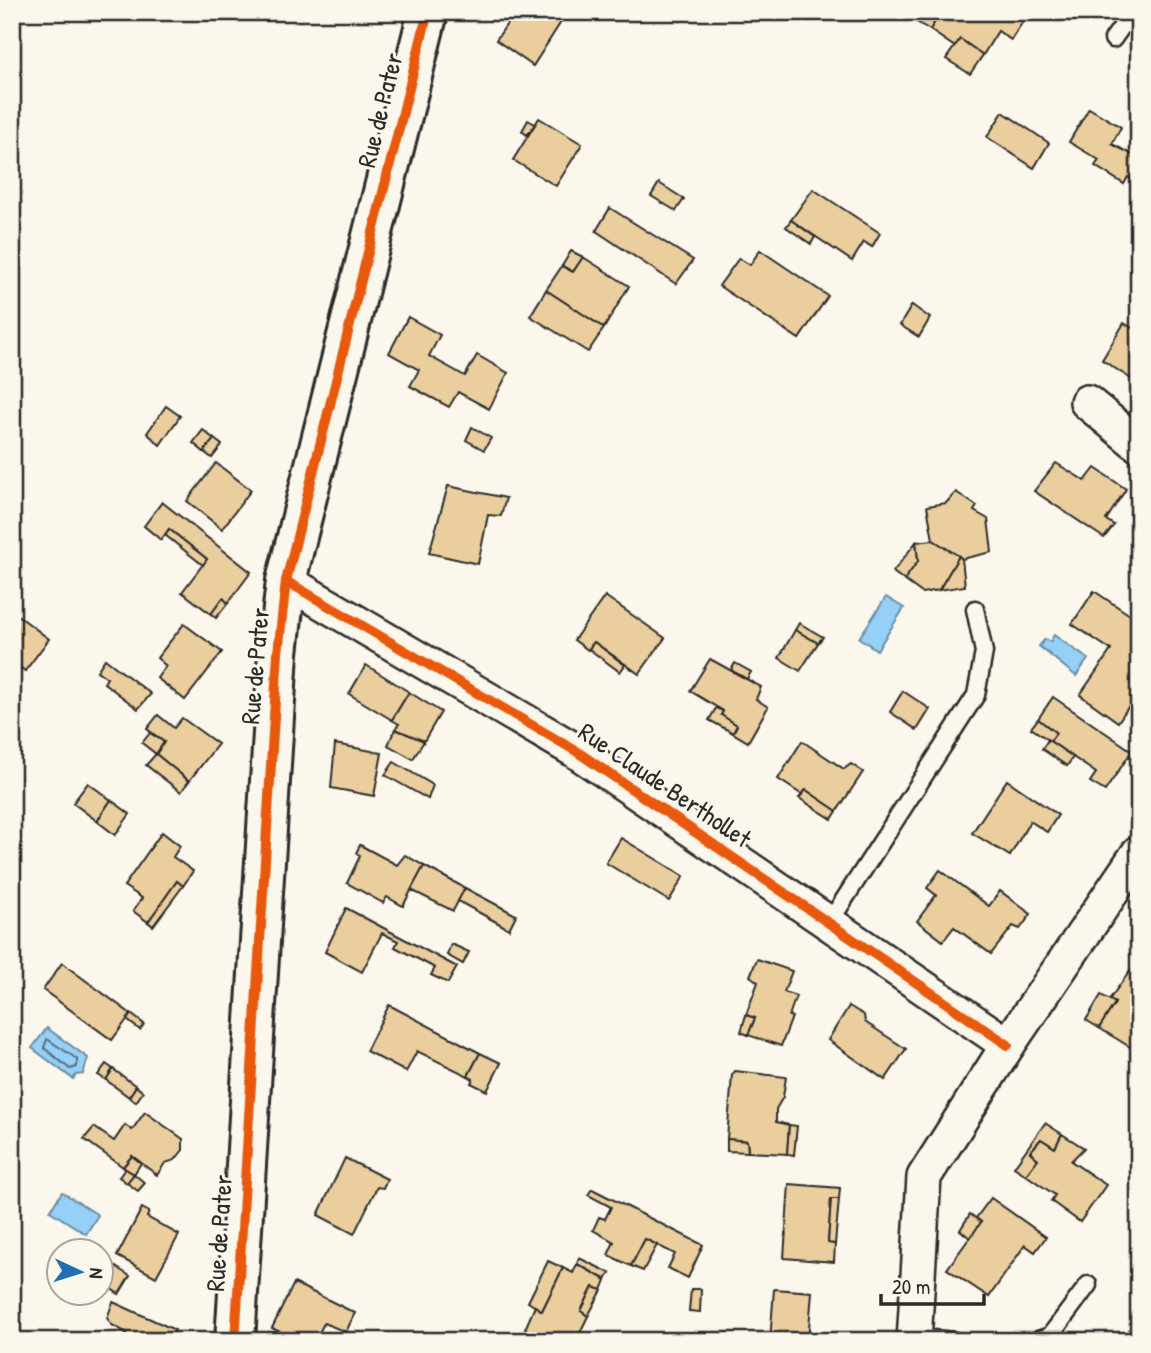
<svg xmlns="http://www.w3.org/2000/svg" width="1151" height="1353" viewBox="0 0 1151 1353" font-family="'Patrick Hand',sans-serif">
<rect width="100%" height="100%" fill="#fbf7ec"/>
<filter id="ink" filterUnits="userSpaceOnUse"><feTurbulence type="fractalNoise" baseFrequency=".0143" numOctaves="2"/><feDisplacementMap in="SourceGraphic" scale="14" xChannelSelector="R" yChannelSelector="G"/><feConvolveMatrix kernelMatrix="1 2 1 2 8 2 1 2 1" color-interpolation-filters="sRGB"/></filter>
<g filter="url(#ink)">
<g fill="#96d0f6" stroke="#6b8ea5" stroke-width="2">
<path d="M886 597 904 608 877 650 859 638Z"/>
<path d="M1054 635 1088 659 1076 676 1039 646 1045 639 1050 642Z"/>
<path d="M47 1028 88 1058 83 1074 76 1075 73 1079 32 1048Z"/>
<path d="M62 1192 98 1215 86 1234 50 1211Z"/>
</g>
<g fill="none" stroke-linecap="round" stroke-linejoin="round">
<path stroke="#566d7c" stroke-width="2" d="M47 1039 77 1059V1067L70 1069 44 1048Z"/>
</g>
<g fill="#ebce9e" stroke="#2b2b2b" stroke-width="2">
<path d="M515 12H556L553 16 561 22 533 66 496 40Z"/>
<path d="M921 12H941L930 30 915 21Z"/>
<path d="M941 12H1029L1011 40 998 31 983 55 960 39 955 47 930 30Z"/>
<path d="M960 39 983 55 970 74 946 59Z"/>
<path d="M1089 108 1121 127 1112 144 1139 158V184L1128 177 1124 184 1095 166 1099 160 1069 142Z"/>
<path d="M1003 112 1049 143 1034 168 987 137Z"/>
<path d="M539 118 582 144 556 186 513 160Z"/>
<path d="M528 120 535 124 527 135 522 131Z"/>
<path d="M659 183 684 199 676 211 651 196Z"/>
<path d="M813 189 880 233 872 247 864 242 852 261 791 220Z"/>
<path d="M610 208 693 260 676 284 596 231Z"/>
<path d="M791 220 815 237 811 244 786 227Z"/>
<path d="M760 250 828 296 799 339 719 286 739 258 750 265Z"/>
<path d="M571 251 583 257 573 272 562 266Z"/>
<path d="M583 257 629 286 604 328 546 290 562 266 573 272Z"/>
<path d="M546 290 604 328 588 352 530 316Z"/>
<path d="M912 305 930 318 919 337 900 325Z"/>
<path d="M408 317 440 335 429 356 465 376 477 355 508 373 489 409 458 392 449 407 410 386 419 370 389 353Z"/>
<path d="M1124 323 1139 332V384L1102 360Z"/>
<path d="M166 406 180 416 160 445 147 433Z"/>
<path d="M472 427 491 438 484 450 466 440Z"/>
<path d="M203 430 214 439 204 452 193 443Z"/>
<path d="M214 439 222 445 212 458 204 452Z"/>
<path d="M216 463 251 490 222 529 187 501Z"/>
<path d="M1056 463 1085 481 1095 468 1126 489 1106 520 1114 525 1104 538 1034 491Z"/>
<path d="M448 486 506 498 501 516 488 515 478 564 429 553Z"/>
<path d="M956 492 977 506 974 511 988 519 992 552 962 559 933 540 927 506 946 503Z"/>
<path d="M162 502 251 572 228 603 223 598 211 614 182 592 207 559 169 529 161 540 144 526Z"/>
<path d="M169 529 207 559 203 565 165 535Z"/>
<path d="M933 540 959 556 939 590 922 593 904 580 918 561 916 542Z"/>
<path d="M916 542 918 561 904 580 893 572Z"/>
<path d="M959 556 962 559 965 586 939 590Z"/>
<path d="M1094 591 1139 621V691L1118 722 1080 695 1111 650 1072 624Z"/>
<path d="M605 596 665 638 639 674 594 642 588 650 574 640Z"/>
<path d="M223 598 228 603 216 618 211 614Z"/>
<path d="M12 611 49 639 25 671 12 661Z"/>
<path d="M799 623 823 637 818 643 795 630Z"/>
<path d="M184 624 222 652 185 700 157 678 166 666 157 658Z"/>
<path d="M795 630 818 643 800 671 779 658Z"/>
<path d="M594 642 625 665 620 672 589 649Z"/>
<path d="M105 659 151 694 138 709 104 683 107 678 97 671Z"/>
<path d="M710 659 761 687 756 699 768 707 748 742 733 733 737 725 721 715 723 711 690 691Z"/>
<path d="M735 663 751 672 747 679 731 670Z"/>
<path d="M366 665 409 692 392 720 349 694Z"/>
<path d="M903 691 930 709 917 730 890 712Z"/>
<path d="M409 692 441 712 424 741 395 729 399 724 392 720Z"/>
<path d="M1053 697 1132 751 1105 791 1090 782 1096 773 1050 741 1056 733 1038 719Z"/>
<path d="M716 708 723 711 721 715 737 725 733 733 709 720Z"/>
<path d="M158 715 174 728 182 718 218 744 189 781 156 754 164 742 147 729Z"/>
<path d="M1038 719 1056 733 1050 741 1031 728Z"/>
<path d="M395 729 424 741 413 759 388 745Z"/>
<path d="M150 733 164 742 156 754 142 743Z"/>
<path d="M1048 740 1073 757 1067 766 1042 749Z"/>
<path d="M802 741 844 769 851 764 863 772 837 811 806 790 801 794 778 779Z"/>
<path d="M335 744 382 753 374 796 331 788Z"/>
<path d="M156 754 189 781 181 792 146 765Z"/>
<path d="M394 762 433 785 428 799 385 775Z"/>
<path d="M1007 780 1058 815 1047 832 1030 821 1010 856 972 833Z"/>
<path d="M88 783 111 800 97 821 73 803Z"/>
<path d="M806 790 837 811 832 819 799 798Z"/>
<path d="M111 800 130 814 115 835 97 821Z"/>
<path d="M162 832 180 846 173 857 193 871 183 886 177 881 148 922 133 911 142 898 124 886Z"/>
<path d="M621 838 684 876 669 901 606 863Z"/>
<path d="M360 845 397 865 405 855 424 866 403 906 387 897 383 903 347 883 360 856 356 853Z"/>
<path d="M424 866 465 888 453 911 411 890Z"/>
<path d="M940 870 989 906 1000 891 1031 914 1020 929 1013 926 991 954 954 927 943 941 917 921 936 895 927 888Z"/>
<path d="M177 881 183 886 153 926 148 922Z"/>
<path d="M465 888 516 915 509 929 458 901Z"/>
<path d="M346 908 457 967 448 983 431 975 435 968 395 947 398 941 382 933 362 972 325 952Z"/>
<path d="M451 944 469 952 463 964 447 955Z"/>
<path d="M757 959 792 971 784 992 796 996 789 1016 792 1017 781 1046 748 1035 755 1018 746 1015 758 982 750 976Z"/>
<path d="M62 963 131 1014 112 1040 43 990Z"/>
<path d="M1130 971 1139 977V1034L1130 1047 1099 1028 1115 1003 1109 1000Z"/>
<path d="M1101 995 1115 1003 1099 1028 1086 1020Z"/>
<path d="M389 1005 480 1053 468 1076 417 1051 406 1072 366 1051Z"/>
<path d="M849 1006 864 1015 865 1022 906 1049 885 1080 828 1040Z"/>
<path d="M131 1014 144 1024 140 1030 127 1020Z"/>
<path d="M746 1015 755 1018 748 1035 741 1032Z"/>
<path d="M480 1053 501 1063 487 1091 471 1083 473 1079 468 1076Z"/>
<path d="M106 1064 113 1069 106 1080 98 1075Z"/>
<path d="M113 1069 136 1086 129 1097 106 1080Z"/>
<path d="M735 1071 786 1077 783 1097 776 1109V1122L789 1125 787 1154 748 1152 747 1141 727 1139 732 1075Z"/>
<path d="M136 1086 143 1092 136 1102 129 1097Z"/>
<path d="M145 1112 183 1139V1150L175 1160 165 1163 157 1175 132 1156 123 1167 84 1139 94 1127 114 1141 125 1125 132 1130Z"/>
<path d="M1045 1123 1062 1134 1055 1148 1041 1139 1030 1152 1038 1159 1026 1175 1014 1167Z"/>
<path d="M789 1125 797 1126 794 1155 787 1154Z"/>
<path d="M1062 1134 1084 1148 1071 1161 1106 1185 1080 1222 1051 1201 1055 1195 1026 1175 1038 1159 1030 1152 1041 1139 1055 1148Z"/>
<path d="M727 1139 747 1141 748 1152 727 1151Z"/>
<path d="M132 1156 141 1163 134 1174 123 1167Z"/>
<path d="M345 1158 387 1179 383 1188 377 1187 354 1234 318 1215Z"/>
<path d="M125 1169 134 1174 127 1183 119 1177Z"/>
<path d="M134 1174 145 1183 138 1191 127 1183Z"/>
<path d="M789 1184 840 1188 839 1199H831L828 1243 835 1244 834 1262 784 1258Z"/>
<path d="M592 1189 703 1245 688 1278 668 1268 675 1254 645 1239 631 1266 608 1255 614 1242 593 1230 599 1217 605 1219 611 1207 588 1195Z"/>
<path d="M991 1198 1046 1237 1035 1252 1025 1245 989 1297 947 1269 981 1222 976 1218Z"/>
<path d="M831 1199H839L835 1244 828 1243Z"/>
<path d="M142 1208 149 1212 147 1217 179 1235 156 1277 117 1256Z"/>
<path d="M970 1214 981 1222 970 1238 960 1230Z"/>
<path d="M645 1239 657 1245 643 1271 631 1266Z"/>
<path d="M579 1258 610 1273 606 1280 577 1264Z"/>
<path d="M103 1259 130 1276 119 1294 102 1283Z"/>
<path d="M548 1261 563 1268 542 1311 528 1302Z"/>
<path d="M577 1264 606 1280 602 1290 593 1287 581 1311 588 1316 576 1341H549L525 1329 535 1306 542 1311 563 1268 573 1273Z"/>
<path d="M294 1283 355 1313 346 1332 324 1323 315 1341H297L272 1328Z"/>
<path d="M593 1287 602 1290 588 1316 581 1311Z"/>
<path d="M691 1289H701L700 1312 689 1311Z"/>
<path d="M774 1289 812 1292 808 1340 770 1341Z"/>
<path d="M113 1302 175 1330 170 1341H123L127 1333 112 1325 107 1318Z"/>
<path d="M1139 1317V1341H1121Z"/>
</g>
<g fill="none" stroke-linecap="round" stroke-linejoin="round">
<g stroke="#2b2b2b" stroke-width="21">
<g id="service">
<path d="M1113 39 1132 12"/>
<path d="M829 923 976 695 984 652 975 609"/>
<path d="M914 1337 955 1341"/>
<path d="M1035 1341 1050 1336 1088 1285"/>
</g>
</g>
<g stroke="#2b2b2b" stroke-width="38">
<g id="minor">
<path d="M1087 402 1139 445"/>
<path d="M286 581 576 751 1008 1045"/>
<path d="M914 1341 924 1177 1008 1045 1139 852"/>
</g>
</g>
<g stroke="#2b2b2b" stroke-width="44">
<path id="tertiary" d="M235 1341 278 653 286 581 428 12"/>
</g>
<use href="#service" stroke="#fbf7ec" stroke-width="16"/>
<use href="#minor" stroke="#fbf7ec" stroke-width="33"/>
<use href="#tertiary" stroke="#fbf7ec" stroke-width="38"/>
<g stroke="#fbf7ec" stroke-width="15">
<g id="cycleway">
<path d="M286 581 576 751 1008 1045"/>
<path d="M235 1341 278 653 286 581 428 12"/>
</g>
</g>
<use href="#cycleway" stroke="#e8590c" stroke-width="10"/>
</g>
</g>
<g text-anchor="middle" stroke-width="6" stroke-linejoin="round" paint-order="stroke">
<g font-size="26" fill="#2b2b2b" stroke="#fbf7ec">
<text transform="translate(380 110) rotate(-76)" y="9">Rue de Pater</text>
<text transform="translate(255 666) rotate(-85)" y="9">Rue de Pater</text>
<text transform="translate(665 785) rotate(34)" y="9">Rue Claude Berthollet</text>
<text transform="translate(219 1233) rotate(-86)" y="9">Rue de Pater</text>
</g>
</g>
<rect width="1151" height="1353" fill="none" stroke="#fbf7ec" stroke-width="42"/>
<rect x="21" y="21" width="1109" height="1311" fill="none" stroke="#2b2b2b" stroke-width="2.5" filter="url(#ink)"/>
<g transform="translate(80 1272) rotate(94)"><circle r="33" fill="#fbf7ec" stroke="#a8a59f" stroke-width="2"/>
<path d="M0-5L12 26L0 18L-12 26Z" fill="#1f6fb2"/>
<text y="-10" font-size="19" font-weight="bold" text-anchor="middle" fill="#2b2b2b">N</text>
</g>
<path d="M881 1294v10h103v-10" fill="none" stroke="#2b2b2b" stroke-width="3.5"/>
<text x="892" y="1294" font-size="21" fill="#2b2b2b" stroke="#fbf7ec" stroke-width="5" paint-order="stroke">20 m</text>
</svg>
